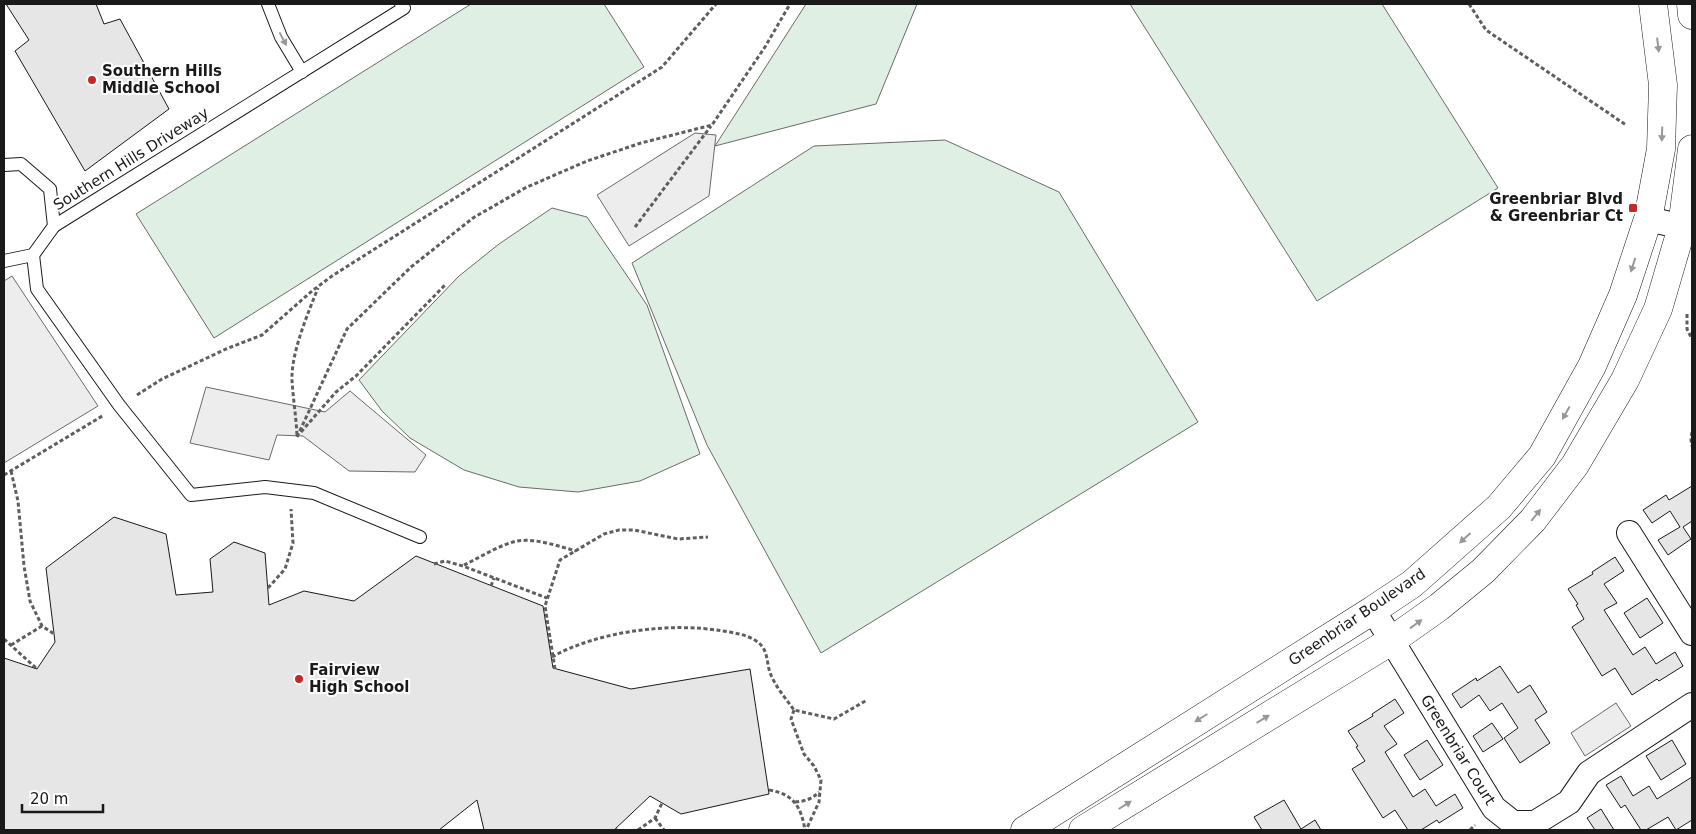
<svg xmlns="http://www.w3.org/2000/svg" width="1696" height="834" viewBox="0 0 1696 834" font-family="'DejaVu Sans',sans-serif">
<rect width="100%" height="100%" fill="#fff"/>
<g fill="#e0efe3" stroke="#6a6a6a">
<path d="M471 4H604L644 67 214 338 136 214Z"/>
<path d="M806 4H917L876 104 715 146Z"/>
<path d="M1130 4H1382L1498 188 1317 301Z"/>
<path d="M945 140 1059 192 1198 422 821 653 707 445 632 263 814 146Z"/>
<path d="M552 208 587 217 647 305 700 454 640 481 578 492 519 487 464 470 410 438 382 411 359 380 459 276 499 244Z"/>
</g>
<g fill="#ededed" stroke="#6a6a6a">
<path d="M695 133 716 135 709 196 629 246 597 195Z"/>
<path d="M12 276 98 406 4 463V281Z"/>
<path d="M206 387 325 412 350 391 426 455 415 472 349 471 303 436 277 435 269 460 190 443Z"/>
<path d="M1616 703 1631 726 1585 756 1571 733Z"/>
</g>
<g fill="#e6e6e6" stroke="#1a1a1a">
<path d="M6 4H96L104 24 120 19 169 109 85 171 15 51 29 40Z"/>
<path d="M1692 486V521L1683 527 1691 539 1668 555 1658 540 1680 527 1670 511 1652 523 1643 510 1666 495 1669 500Z"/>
<path d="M114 517 166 534 176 595 213 592 210 559 234 542 265 553 269 605 304 591 354 601 416 556 543 606 553 668 631 689 750 669 769 794 681 814 650 796 614 830H484L477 800 439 830H4V658L37 669 55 642 46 568Z"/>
<path d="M1615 557 1624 571 1604 584 1617 603 1604 610 1633 655 1645 647 1656 664 1675 652 1683 666 1659 681 1657 679 1632 695 1615 668 1602 676 1572 627 1584 619 1576 605 1578 604 1568 589 1593 574 1592 572Z"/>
<path d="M1647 598 1663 623 1640 638 1624 613Z"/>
<path d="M1500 666 1518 693 1530 685 1547 712 1535 720 1550 743 1520 763 1504 738 1518 728 1502 703 1490 711 1479 695 1461 708 1452 694 1476 678 1477 681Z"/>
<path d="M1395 699 1404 713 1384 726 1397 744 1385 752 1413 797 1425 789 1436 806 1455 794 1463 808 1439 823 1437 820 1421 830H1408L1395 810 1383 818 1352 769 1365 761 1356 747 1358 746 1348 731 1373 716 1372 714Z"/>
<path d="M1492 723 1503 739 1483 752 1473 736Z"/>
<path d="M1427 740 1443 765 1420 780 1404 755Z"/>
<path d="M1672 740 1686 764 1661 780 1646 756Z"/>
<path d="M1621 776 1633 796 1649 786 1657 799 1692 777V820L1676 830 1668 817 1646 830H1641L1625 805 1621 808 1606 785Z"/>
<path d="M1284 800 1301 829 1315 820 1321 830H1262L1254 817Z"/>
<path d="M1601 809 1614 830H1595L1587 818Z"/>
</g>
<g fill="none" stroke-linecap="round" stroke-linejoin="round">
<g stroke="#1a1a1a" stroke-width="14">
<g id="service">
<path d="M268 4 281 37 302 72"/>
<path d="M4 165 21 164 50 189 54 226 33 255 4 261"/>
<path d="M54 226 404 8 401 4"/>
<path d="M33 255 37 289 119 405 191 495 265 487 314 493 420 537"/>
</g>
</g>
<g stroke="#1a1a1a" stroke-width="26">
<g id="minor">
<path d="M1648 219 1692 229"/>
<path d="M1629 533 1692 633"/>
<path d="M1373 610 1494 808 1513 823H1535L1569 802 1589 773 1692 705"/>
</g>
</g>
<g stroke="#1a1a1a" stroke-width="29">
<g id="tertiary">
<path d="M1691 4 1692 15"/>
<path d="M1025 830 1373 610 1412 584 1499 507 1542 456 1592 366 1623 295 1648 219 1661 149 1663 85 1653 4"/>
<path d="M1083 830 1391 641 1439 607 1483 571 1533 520 1575 465 1625 380 1658 309 1682 227 1692 149"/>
</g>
</g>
<g stroke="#5f5f5f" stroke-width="3" stroke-dasharray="4 2.5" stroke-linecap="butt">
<path d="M1469 4 1486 30 1626 125"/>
<path d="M635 227 711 126"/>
<path d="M1687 314V329L1692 339"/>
<path d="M137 395 162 379 226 349 262 335 312 291 332 276 662 67 716 4"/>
<path d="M301 432 336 392 356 376 445 285"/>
<path d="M1692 432 1691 440 1692 446"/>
<path d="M297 435C296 416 293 398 292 380 291 353 308 313 318 288"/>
<path d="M297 437 347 329 411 267 473 218 525 188 587 161 641 143 712 125 765 47 790 4"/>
<path d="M11 471 18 501 24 566 30 601 42 626 54 634"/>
<path d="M4 475 104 415"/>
<path d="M434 564 445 561 463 566 547 598"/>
<path d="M464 565C481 557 499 545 517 541 536 538 558 546 576 551"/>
<path d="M491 586 494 578"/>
<path d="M268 588 285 569 293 543 291 509"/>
<path d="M4 639 37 669"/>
<path d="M11 645 42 626"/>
<path d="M552 657C598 631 671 622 723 631 736 633 749 635 759 643 769 652 766 664 771 675 776 687 786 699 794 710L834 719 867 700"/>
<path d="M555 669 545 606 560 560 604 534 619 530H634L678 539 708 537"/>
<path d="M794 710 791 719 804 754 814 766 821 780 819 802 806 830"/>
<path d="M769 790C793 794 801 806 805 830"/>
<path d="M795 802C806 801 812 799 819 792"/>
<path d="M655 818 664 830"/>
<path d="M615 829 617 830"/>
<path d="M638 830 655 818 662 803"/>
<path d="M1470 830 1475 825"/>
</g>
<use href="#service" stroke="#fff" stroke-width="12"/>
<use href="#minor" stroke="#fff" stroke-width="24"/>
<use href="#tertiary" stroke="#fff" stroke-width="28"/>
</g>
<defs><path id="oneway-solid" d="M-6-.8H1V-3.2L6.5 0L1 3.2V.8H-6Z" transform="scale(1.25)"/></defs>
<g fill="#989898">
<use href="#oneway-solid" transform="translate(283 39) rotate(62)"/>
<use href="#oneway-solid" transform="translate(1658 45) rotate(83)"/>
<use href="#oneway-solid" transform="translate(1662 134) rotate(92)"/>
<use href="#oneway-solid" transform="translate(1633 265) rotate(108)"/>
<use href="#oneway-solid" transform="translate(1566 413) rotate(119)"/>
<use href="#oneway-solid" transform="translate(1536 515) rotate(-51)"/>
<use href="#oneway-solid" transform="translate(1465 538) rotate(138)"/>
<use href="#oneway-solid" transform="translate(1416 624) rotate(-36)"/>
<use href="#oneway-solid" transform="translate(1201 718) rotate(148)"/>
<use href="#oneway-solid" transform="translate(1263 719) rotate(-31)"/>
<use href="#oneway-solid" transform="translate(1125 805) rotate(-32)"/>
</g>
<g fill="#c62828" stroke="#fff" stroke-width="2">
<circle cx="92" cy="80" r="5"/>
<rect x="1628" y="203" width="10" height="10" rx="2.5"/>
<circle cx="299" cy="679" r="5"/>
</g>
<g text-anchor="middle" stroke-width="4" stroke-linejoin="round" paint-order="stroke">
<g font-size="15" font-weight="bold" fill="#1a1a1a" stroke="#fff" text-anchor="start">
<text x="102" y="76">Southern Hills<tspan x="102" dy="17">Middle School</tspan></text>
<text x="1623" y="204" text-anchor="end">Greenbriar Blvd<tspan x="1623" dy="17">&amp; Greenbriar Ct</tspan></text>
<text x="309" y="675">Fairview<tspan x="309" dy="17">High School</tspan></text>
</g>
<g font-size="15" fill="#1a1a1a" stroke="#fff">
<text transform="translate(131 159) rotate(-32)" y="5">Southern Hills Driveway</text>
<text transform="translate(1357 617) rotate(-34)" y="5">Greenbriar Boulevard</text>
<text transform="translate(1458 750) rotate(58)" y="5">Greenbriar Court</text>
</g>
</g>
<rect width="1696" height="834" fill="none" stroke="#1a1a1a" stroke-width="10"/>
<path d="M22 804v8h81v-8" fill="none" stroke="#1a1a1a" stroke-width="2.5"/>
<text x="30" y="804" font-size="15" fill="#1a1a1a" stroke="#ffffff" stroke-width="4" paint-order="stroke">20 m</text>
</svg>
